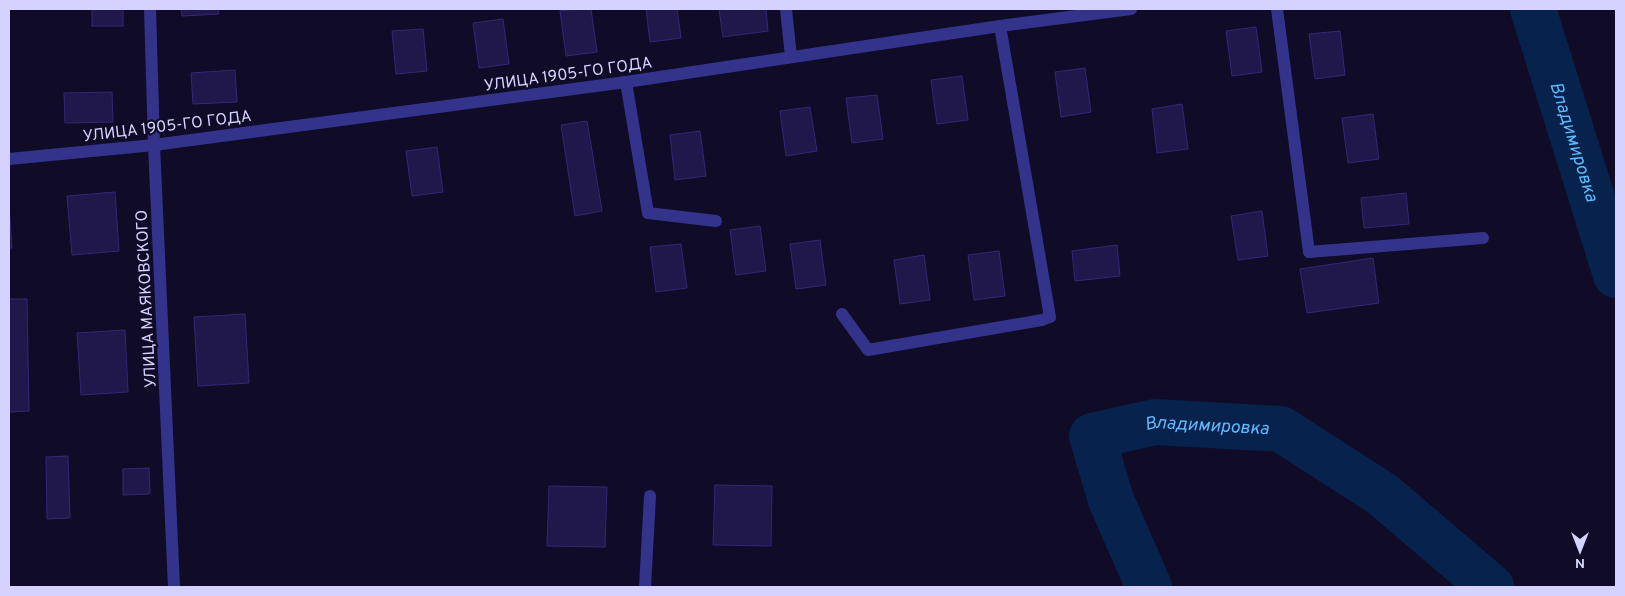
<svg xmlns="http://www.w3.org/2000/svg" width="1625" height="596" viewBox="0 0 1625 596" font-family="Overpass,sans-serif">
<rect width="100%" height="100%" fill="#100c27"/>
<g fill="none" stroke-linecap="round" stroke-linejoin="round">
<g stroke="#07224c" stroke-width="46">
<path id="s1" d="M1533 9 1616 275"/>
<path id="s2" d="M1149 587 1111 500 1092 436 1155 422 1281 429 1382 494 1491 587"/>
</g>
</g>
<g fill="#20174a" stroke="#342678">
<rect x="92" y="9" width="31" height="17"/>
<path d="M181 9H218L219 14 182 16Z"/>
<path d="M576 9H591L597 52 566 56 560 11Z"/>
<path d="M646 9H677L681 38 650 42Z"/>
<path d="M719 9H766L768 31 723 37Z"/>
<path d="M503 19 509 64 479 68 473 23Z"/>
<path d="M1256 27 1262 72 1232 76 1226 31Z"/>
<path d="M423 29 427 71 396 74 392 31Z"/>
<path d="M1340 31 1345 75 1315 79 1309 34Z"/>
<path d="M1085 68 1091 112 1061 117 1055 72Z"/>
<path d="M235 70 237 102 193 104 191 73Z"/>
<path d="M962 76 968 120 937 124 931 80Z"/>
<path d="M112 92 113 122 65 123 64 93Z"/>
<path d="M877 95 883 139 852 143 846 98Z"/>
<path d="M1182 104 1188 149 1157 153 1152 109Z"/>
<path d="M810 107 817 151 786 156 780 111Z"/>
<path d="M1373 114 1379 159 1348 163 1342 118Z"/>
<path d="M587 121 602 211 575 216 561 125Z"/>
<path d="M700 131 706 176 675 180 670 135Z"/>
<path d="M437 147 443 192 412 196 406 151Z"/>
<path d="M115 192 119 251 72 255 67 196Z"/>
<path d="M1406 193 1409 224 1364 228 1361 198Z"/>
<path d="M9 205 12 248H9Z"/>
<path d="M1262 211 1268 256 1238 260 1231 216Z"/>
<path d="M760 226 766 271 736 275 730 230Z"/>
<path d="M820 240 826 285 796 289 790 244Z"/>
<path d="M681 244 687 288 656 292 650 247Z"/>
<path d="M1117 245 1120 276 1075 281 1072 251Z"/>
<path d="M999 251 1005 296 974 300 968 255Z"/>
<path d="M924 255 930 300 900 304 894 260Z"/>
<path d="M1373 258 1379 303 1307 313 1300 269Z"/>
<path d="M9 299H27L29 411 9 412Z"/>
<path d="M245 314 249 383 198 386 194 317Z"/>
<path d="M125 330 128 392 81 395 77 333Z"/>
<path d="M68 456 70 518 47 519 46 457Z"/>
<path d="M149 468 150 494 123 495V469Z"/>
<path d="M715 485 772 486 771 546 713 545Z"/>
<path d="M549 486 607 487 605 547 547 546Z"/>
</g>
<g fill="none" stroke-linecap="round" stroke-linejoin="round">
<g stroke="#34338b" stroke-width="12">
<path d="M150 9 154 145 174 587"/>
<path d="M786 9 791 57"/>
<path d="M1277 9 1309 252 1483 238"/>
<path d="M626 82 648 213 716 221"/>
<path d="M9 159 154 145 626 82 1000 26 1131 9"/>
<path d="M842 314 868 350 1042 320 1050 317 1000 26"/>
<path d="M645 587 650 496"/>
</g>
</g>
<g text-anchor="middle" stroke-width="4.5" stroke-linejoin="round" paint-order="stroke">
<g font-size="16" fill="#d6d2ff" stroke="#100c27">
<text transform="translate(568 73) rotate(-8)" y="6">УЛИЦА 1905-ГО ГОДА</text>
<text transform="translate(167 125) rotate(-7)" y="6">УЛИЦА 1905-ГО ГОДА</text>
<text transform="translate(145 299) rotate(-93)" y="6">УЛИЦА МАЯКОВСКОГО</text>
</g>
<g font-size="18" font-style="italic" fill="#60baff" stroke="#100c27">
<text dy="6" stroke="none"><textPath href="#s1" startOffset="139">Владимировка</textPath></text>
<text dy="6" stroke="none"><textPath href="#s2" startOffset="278">Владимировка</textPath></text>
</g>
</g>
<rect width="1625" height="596" fill="none" stroke="#d6d2ff" stroke-width="20"/>
<g transform="translate(1580 551) rotate(180)" stroke="#100c27" stroke-width="4" paint-order="stroke">
<path d="M0-4L9 19L0 12L-9 19Z" fill="#d6d2ff"/>
<text y="-8" font-size="14" font-weight="bold" text-anchor="middle" fill="#d6d2ff">N</text>
</g>
</svg>
